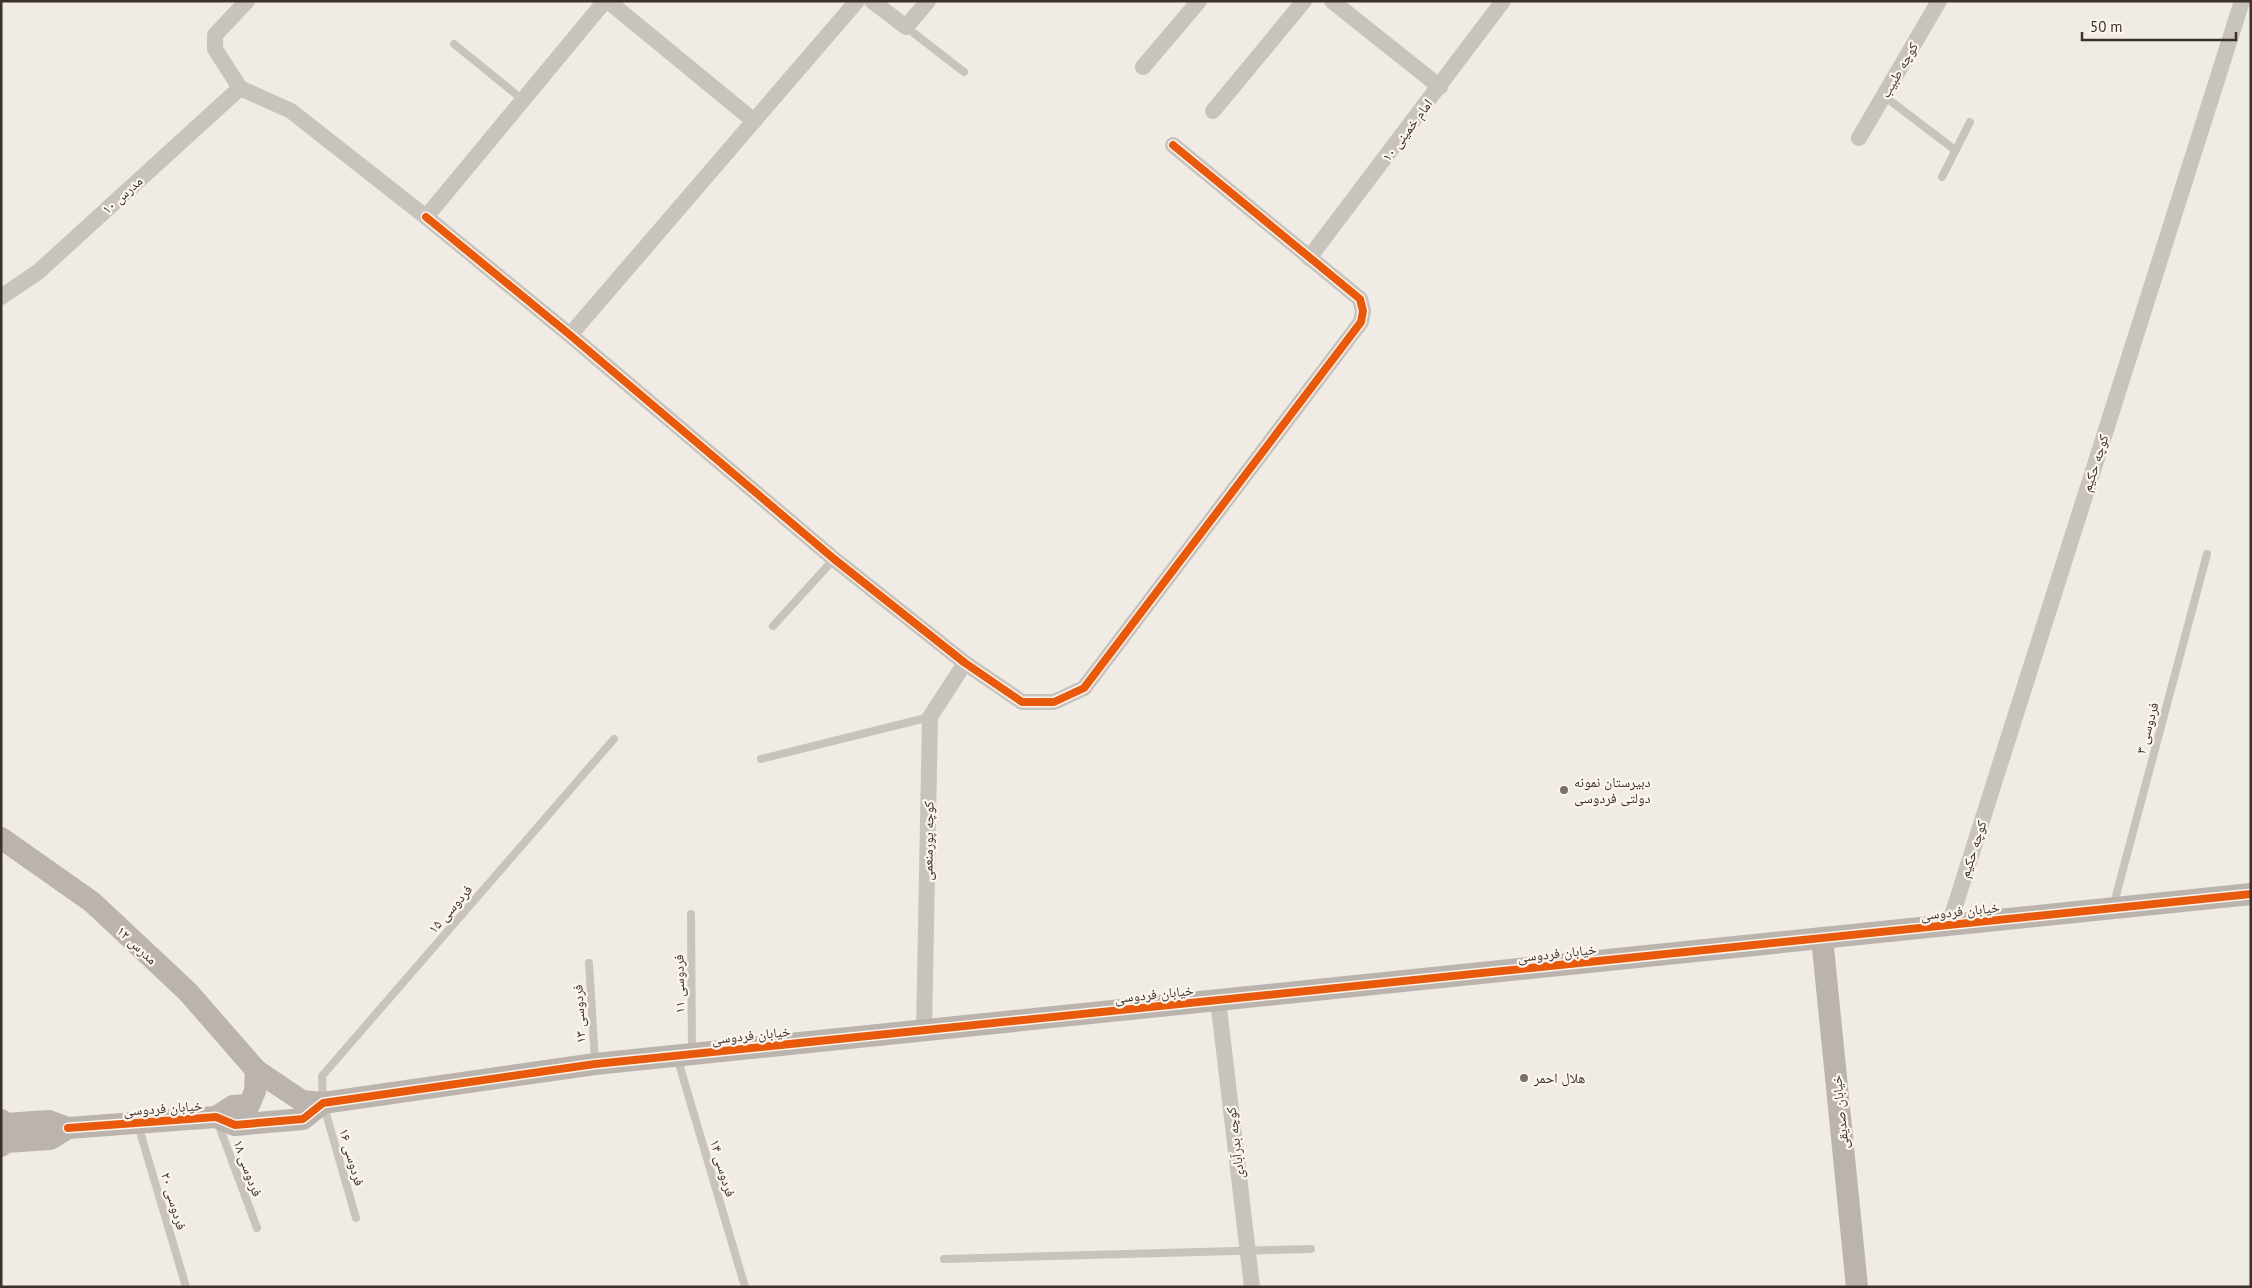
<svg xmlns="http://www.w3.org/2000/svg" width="2252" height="1288" viewBox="0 0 2252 1288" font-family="'PT Sans','Noto Naskh Arabic',sans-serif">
<rect width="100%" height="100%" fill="#f0ebe5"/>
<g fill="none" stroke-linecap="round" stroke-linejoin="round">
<g stroke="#c9c3be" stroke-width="8">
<path d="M906 27 964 72"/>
<path d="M454 44 523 100"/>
<path d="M1884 96 1955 150"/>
<path d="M1942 177 1970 122"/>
<path d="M773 626 834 559"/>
<path d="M761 759 930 717"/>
<path d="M2113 907 2207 554"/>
<path d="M691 914 692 1052"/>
<path d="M589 963 595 1062"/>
<path d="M677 1057 745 1287"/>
<path d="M218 1123 257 1228"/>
<path d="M138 1125 186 1287"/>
<path d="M356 1218 323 1103 322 1076 614 739"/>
<path d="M944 1259 1311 1249"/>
</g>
<g stroke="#c9c3be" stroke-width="16">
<path d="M247 1 215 35V49L240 88 291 111 426 217 605 1"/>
<path d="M608 1 754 121"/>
<path d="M872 1 906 27 928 1"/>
<path d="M1332 1 1440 87"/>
<path d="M1143 67 1199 1"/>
<path d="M1213 111 1304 1"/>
<path d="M1859 138 1939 1"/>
<path d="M426 217 570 335 834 559 965 663 1022 702H1054L1084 688 1361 322 1363 311 1360 299 1173 145"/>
<path d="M1309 258 1503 1"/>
<path d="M1 297 38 272 240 88"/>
<path d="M570 335 857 1"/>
<path d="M1949 925 2242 1"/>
<path d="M1218 1000 1252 1287"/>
<path d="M924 1030 930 717 965 663"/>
</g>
<g stroke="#bab3ae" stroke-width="22">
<path d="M1 838 92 902 188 992 256 1070 302 1101 323 1103"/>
<path d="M1822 938 1857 1287"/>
<path d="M216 1117 233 1106 249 1105 255 1091 256 1070"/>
<path d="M1 1120 5 1124 49 1121 68 1128 216 1117 235 1125 303 1119 323 1103 595 1064 2251 894"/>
<path d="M1 1146 6 1142 50 1139 68 1128"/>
</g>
<g stroke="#fbf5ee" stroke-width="11">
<g id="cycleway">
<path d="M426 217 570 335 834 559 965 663 1022 702H1054L1084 688 1361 322 1363 311 1360 299 1173 145"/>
<path d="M68 1128 216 1117 235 1125 303 1119 323 1103 595 1064 2251 894"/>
</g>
</g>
<use href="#cycleway" stroke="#e8590c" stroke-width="8"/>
</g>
<g fill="#7a716c" stroke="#fbf5ee" stroke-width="2">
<circle cx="1564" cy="790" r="5"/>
<circle cx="1524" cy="1078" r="5"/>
</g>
<g text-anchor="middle" stroke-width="4.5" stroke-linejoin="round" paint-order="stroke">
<g font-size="14" fill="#3b302b" stroke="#fbf5ee">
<text transform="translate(1899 70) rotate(-60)" y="5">کوچه طبیب</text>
<text transform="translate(1407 130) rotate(-53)" y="5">امام خمینی ۱۰</text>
<text transform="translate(122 195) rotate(-42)" y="5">مدرس ۱۰</text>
<text transform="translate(2095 463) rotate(-72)" y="5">کوچه حکیم</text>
<text transform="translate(2147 728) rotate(-75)" y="5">فردوسی ۳</text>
<text transform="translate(928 841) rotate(-89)" y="5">کوچه پورمنعمی</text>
<text transform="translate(1973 849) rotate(-72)" y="5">کوچه حکیم</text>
<text transform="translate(450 909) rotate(-49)" y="5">فردوسی ۱۵</text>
<text transform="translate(1960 911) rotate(-6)" y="5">خیابان فردوسی</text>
<text transform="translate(137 945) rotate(43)" y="5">مدرس ۱۲</text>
<text transform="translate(1557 953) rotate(-6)" y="5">خیابان فردوسی</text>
<text transform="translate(679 984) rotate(-91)" y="5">فردوسی ۱۱</text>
<text transform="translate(1154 994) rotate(-6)" y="5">خیابان فردوسی</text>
<text transform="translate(579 1014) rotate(-93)" y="5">فردوسی ۱۳</text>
<text transform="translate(751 1035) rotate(-6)" y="5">خیابان فردوسی</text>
<text transform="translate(163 1108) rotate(-4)" y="5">خیابان فردوسی</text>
<text transform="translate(1840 1112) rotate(-96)" y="5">خیابان صدیقی</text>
<text transform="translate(1235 1143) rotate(-97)" y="5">کوچه بدرآبادی</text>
<text transform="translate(352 1157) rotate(74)" y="5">فردوسی ۱۶</text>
<text transform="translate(248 1168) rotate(70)" y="5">فردوسی ۱۸</text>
<text transform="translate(723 1168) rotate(74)" y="5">فردوسی ۱۴</text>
<text transform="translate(174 1201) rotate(74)" y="5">فردوسی ۲۰</text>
</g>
<g font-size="14" fill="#3b302b" stroke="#fbf5ee" text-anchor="start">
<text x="1574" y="787">دبیرستان نمونه<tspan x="1574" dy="16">دولتی فردوسی</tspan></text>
<text x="1534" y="1083">هلال احمر</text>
</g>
</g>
<rect width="2252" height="1288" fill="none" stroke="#3b302b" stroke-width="5"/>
<path d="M2082 32v8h154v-8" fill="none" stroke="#3b302b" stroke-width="2.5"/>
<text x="2090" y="32" font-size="15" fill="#3b302b" stroke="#fbf5ee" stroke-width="4" paint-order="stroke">50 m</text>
</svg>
